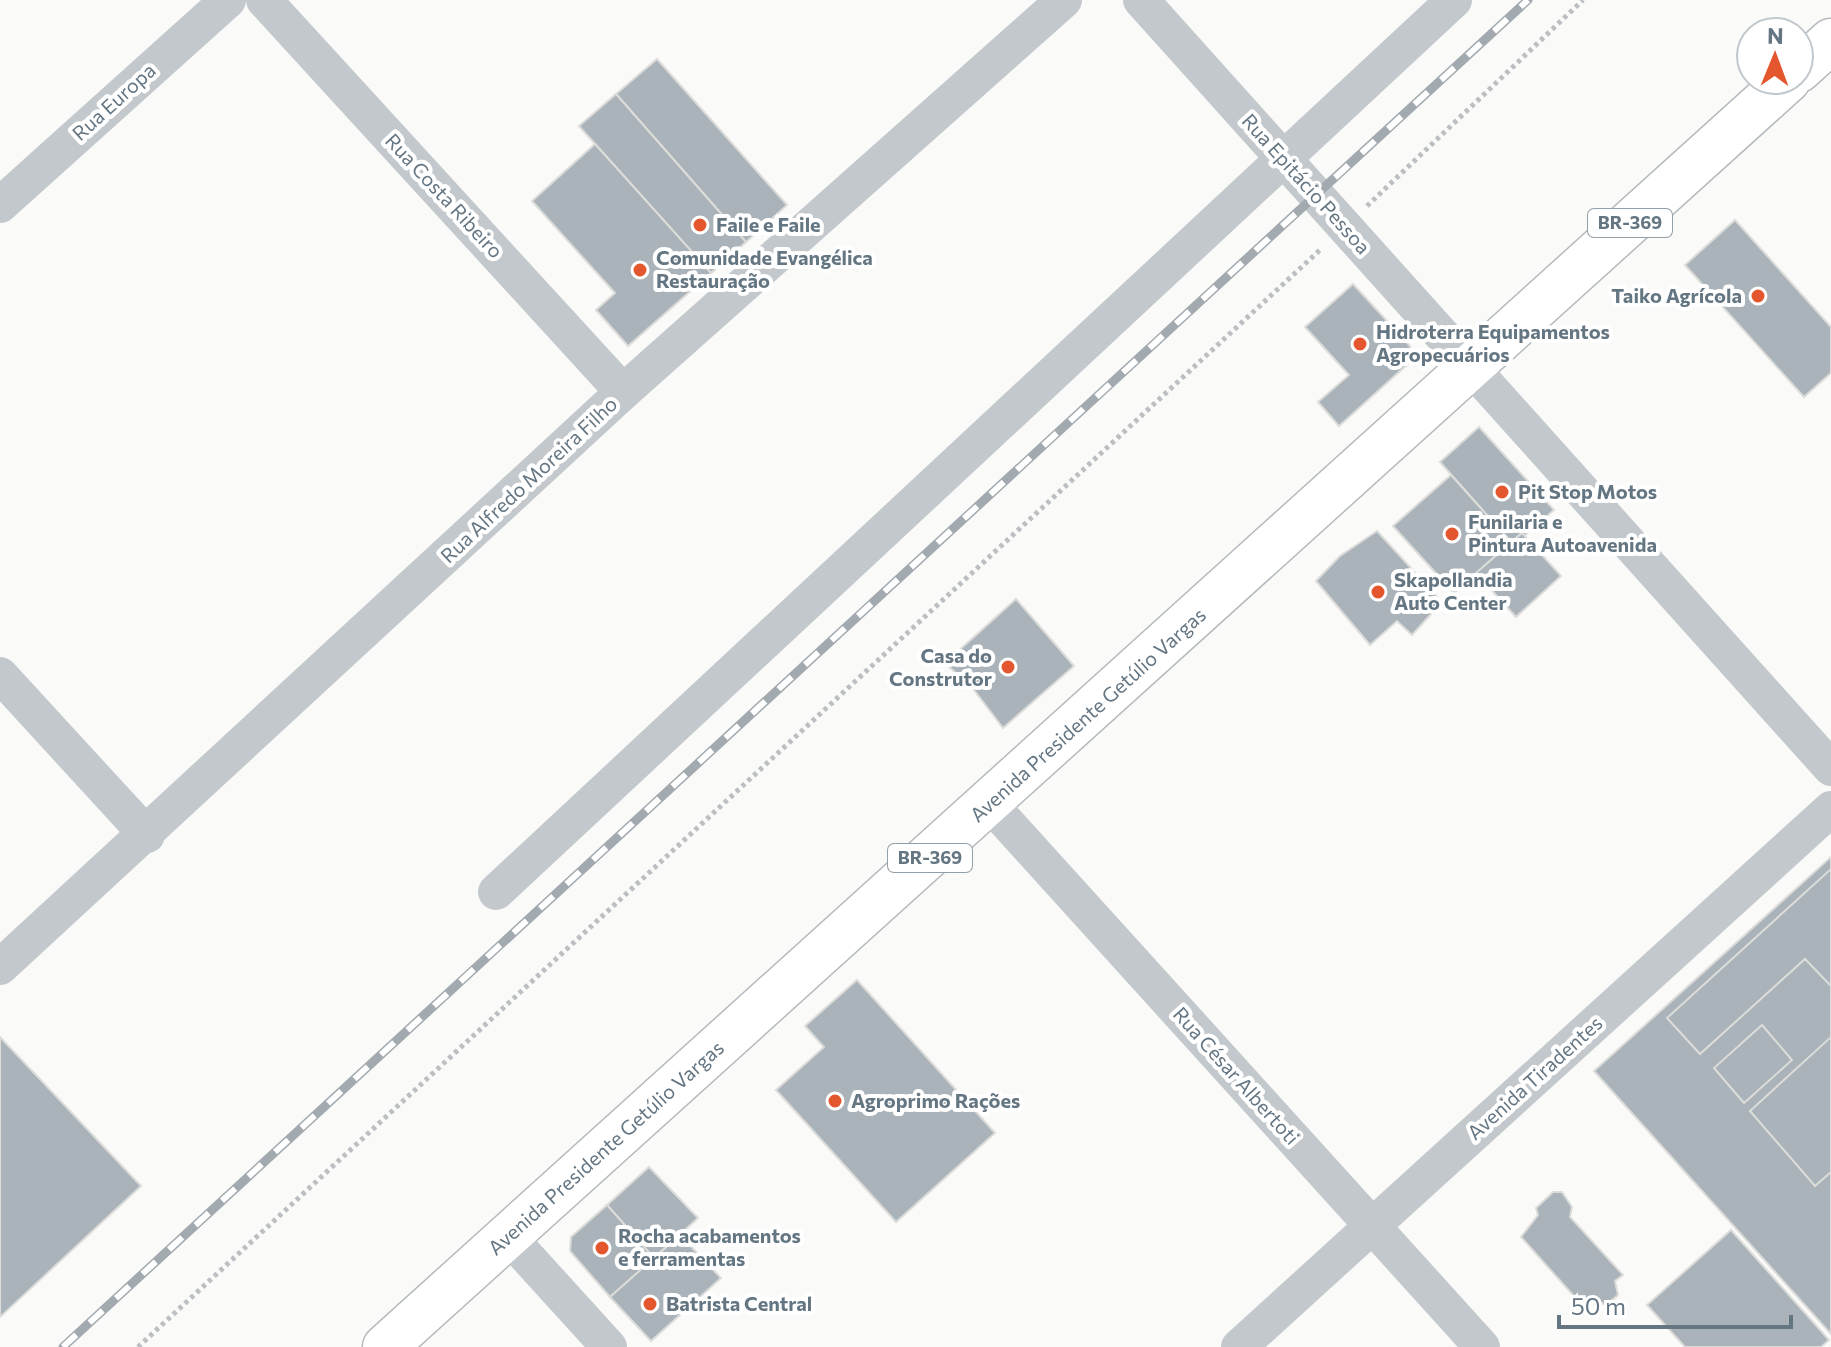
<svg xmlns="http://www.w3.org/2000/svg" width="1831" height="1347" viewBox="0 0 1831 1347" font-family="Commissioner,sans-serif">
<rect width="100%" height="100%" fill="#fafaf8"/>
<g fill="#aab3b9" stroke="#dcdcda" stroke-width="2">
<path d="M657 59 787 205 746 242 616 94Z"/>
<path d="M616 94 746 242 711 273 579 126Z"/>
<path d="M595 144 711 273 628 346 596 310 615 293 532 201Z"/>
<path d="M1735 220 1831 327V373L1804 397 1685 265Z"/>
<path d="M1353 284 1410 346 1409 363 1339 426 1318 402 1349 375 1305 327Z"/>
<path d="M1479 427 1554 510 1524 536 1522 533 1511 542 1440 462Z"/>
<path d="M1451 475 1511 542 1454 593 1393 526Z"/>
<path d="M1377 531 1442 602 1412 635 1397 621 1370 645 1316 581 1340 556Z"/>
<path d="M1522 533 1561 576 1516 617 1476 573Z"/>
<path d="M1016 599 1074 666 1003 728 974 690 945 663Z"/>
<path d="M1831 857V1334L1594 1071Z"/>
<path d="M1831 869V986L1805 959 1700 1054 1667 1018Z"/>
<path d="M857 980 995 1133 896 1222 776 1090 824 1047 805 1026Z"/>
<path d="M1762 1025 1792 1060 1744 1103 1714 1068Z"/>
<path d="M0 1037 141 1186 0 1317Z"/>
<path d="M1831 1037V1172L1815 1186 1750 1111Z"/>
<path d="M649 1167 698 1218 654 1258 607 1205Z"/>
<path d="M1553 1192H1562L1572 1207 1570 1217 1623 1275 1615 1281 1618 1295 1606 1305 1590 1298 1582 1305 1521 1237 1538 1215 1536 1208Z"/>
<path d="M607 1205 654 1258 610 1297 570 1251 571 1237Z"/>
<path d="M1731 1230 1829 1340 1821 1347H1685L1647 1305Z"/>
<path d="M680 1235 721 1278 651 1341 610 1297Z"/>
</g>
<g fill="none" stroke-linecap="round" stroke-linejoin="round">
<g stroke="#b5babe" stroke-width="47">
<g id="major">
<path d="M1799 70 1831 41"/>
<path d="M385 1347 1788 80"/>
</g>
</g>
<g stroke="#bbbfc2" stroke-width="5" stroke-dasharray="4 4" stroke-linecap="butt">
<path d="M1367 206 1583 0"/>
<path d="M138 1347 1321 249"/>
</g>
<g stroke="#c3c8cc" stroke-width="36">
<path d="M264 0 623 392"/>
<path d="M1141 0 1831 768"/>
<path d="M0 205 228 0"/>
<path d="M0 675 147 835"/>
<path d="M990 804 1482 1347"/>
<path d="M496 892 1454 0"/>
<path d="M0 967 623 392 1064 0"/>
<path d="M508 1236 609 1347"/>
<path d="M1239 1347 1831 809"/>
</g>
<use href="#major" stroke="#fff" stroke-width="44"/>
<g stroke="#a2aab0" stroke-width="9">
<path id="rail" d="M63 1347 1528 0"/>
</g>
<use href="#rail" stroke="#fff" stroke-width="6" stroke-dasharray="18" stroke-linecap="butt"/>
</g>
<g fill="#e4572e" stroke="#fff" stroke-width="3">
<circle cx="700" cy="225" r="8"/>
<circle cx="640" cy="270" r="8"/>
<circle cx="1758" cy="296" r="8"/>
<circle cx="1360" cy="344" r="8"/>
<circle cx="1502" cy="492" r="8"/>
<circle cx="1452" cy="534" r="8"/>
<circle cx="1378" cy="592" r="8"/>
<circle cx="1008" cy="667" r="8"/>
<circle cx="835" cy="1101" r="8"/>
<circle cx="602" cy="1248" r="8"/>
<circle cx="650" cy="1304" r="8"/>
</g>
<g text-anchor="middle" stroke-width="8" stroke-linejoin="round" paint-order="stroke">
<g fill="#fff" stroke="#939fa8" stroke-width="2">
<rect x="1588" y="209" width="84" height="28" rx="6"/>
<rect x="888" y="844" width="84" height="28" rx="6"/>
</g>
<g font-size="18" font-weight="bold" fill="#657683">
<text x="1630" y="229">BR-369</text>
<text x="930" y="864">BR-369</text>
</g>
<g font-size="20" fill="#657683" stroke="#fff">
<text transform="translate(114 102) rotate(-42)" y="7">Rua Europa</text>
<text transform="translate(1306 184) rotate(48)" y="7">Rua Epitácio Pessoa</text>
<text transform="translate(444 196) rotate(47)" y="7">Rua Costa Ribeiro</text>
<text transform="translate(529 480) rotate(-43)" y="7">Rua Alfredo Moreira Filho</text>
<text transform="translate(1088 715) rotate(-42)" y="7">Avenida Presidente Getúlio Vargas</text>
<text transform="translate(1236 1076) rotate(48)" y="7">Rua César Albertoti</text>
<text transform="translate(1535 1078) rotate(-42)" y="7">Avenida Tiradentes</text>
<text transform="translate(606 1148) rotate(-42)" y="7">Avenida Presidente Getúlio Vargas</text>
</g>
<g font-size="20" font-weight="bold" fill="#657683" stroke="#fff" text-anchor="start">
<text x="716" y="232">Faile e Faile</text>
<text x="656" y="265">Comunidade Evangélica<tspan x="656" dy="23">Restauração</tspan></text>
<text x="1742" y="303" text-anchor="end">Taiko Agrícola</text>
<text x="1376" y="339">Hidroterra Equipamentos<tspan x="1376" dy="23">Agropecuários</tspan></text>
<text x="1518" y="499">Pit Stop Motos</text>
<text x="1468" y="529">Funilaria e<tspan x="1468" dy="23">Pintura Autoavenida</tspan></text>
<text x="1394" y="587">Skapollandia<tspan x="1394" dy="23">Auto Center</tspan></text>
<text x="992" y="663" text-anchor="end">Casa do<tspan x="992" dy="23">Construtor</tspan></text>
<text x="851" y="1108">Agroprimo Rações</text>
<text x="618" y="1243">Rocha acabamentos<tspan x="618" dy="23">e ferramentas</tspan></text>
<text x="666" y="1311">Batrista Central</text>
</g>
</g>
<g transform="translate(1775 56) rotate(1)"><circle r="38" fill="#ffffff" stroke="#c1c8cd" stroke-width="2"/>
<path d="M0-6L14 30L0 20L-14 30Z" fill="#e4572e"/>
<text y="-12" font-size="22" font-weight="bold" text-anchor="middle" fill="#657683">N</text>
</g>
<path d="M1559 1315v12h232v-12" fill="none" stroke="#657683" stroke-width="4"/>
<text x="1571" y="1315" font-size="24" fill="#657683" stroke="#ffffff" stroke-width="6" paint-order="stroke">50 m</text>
</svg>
